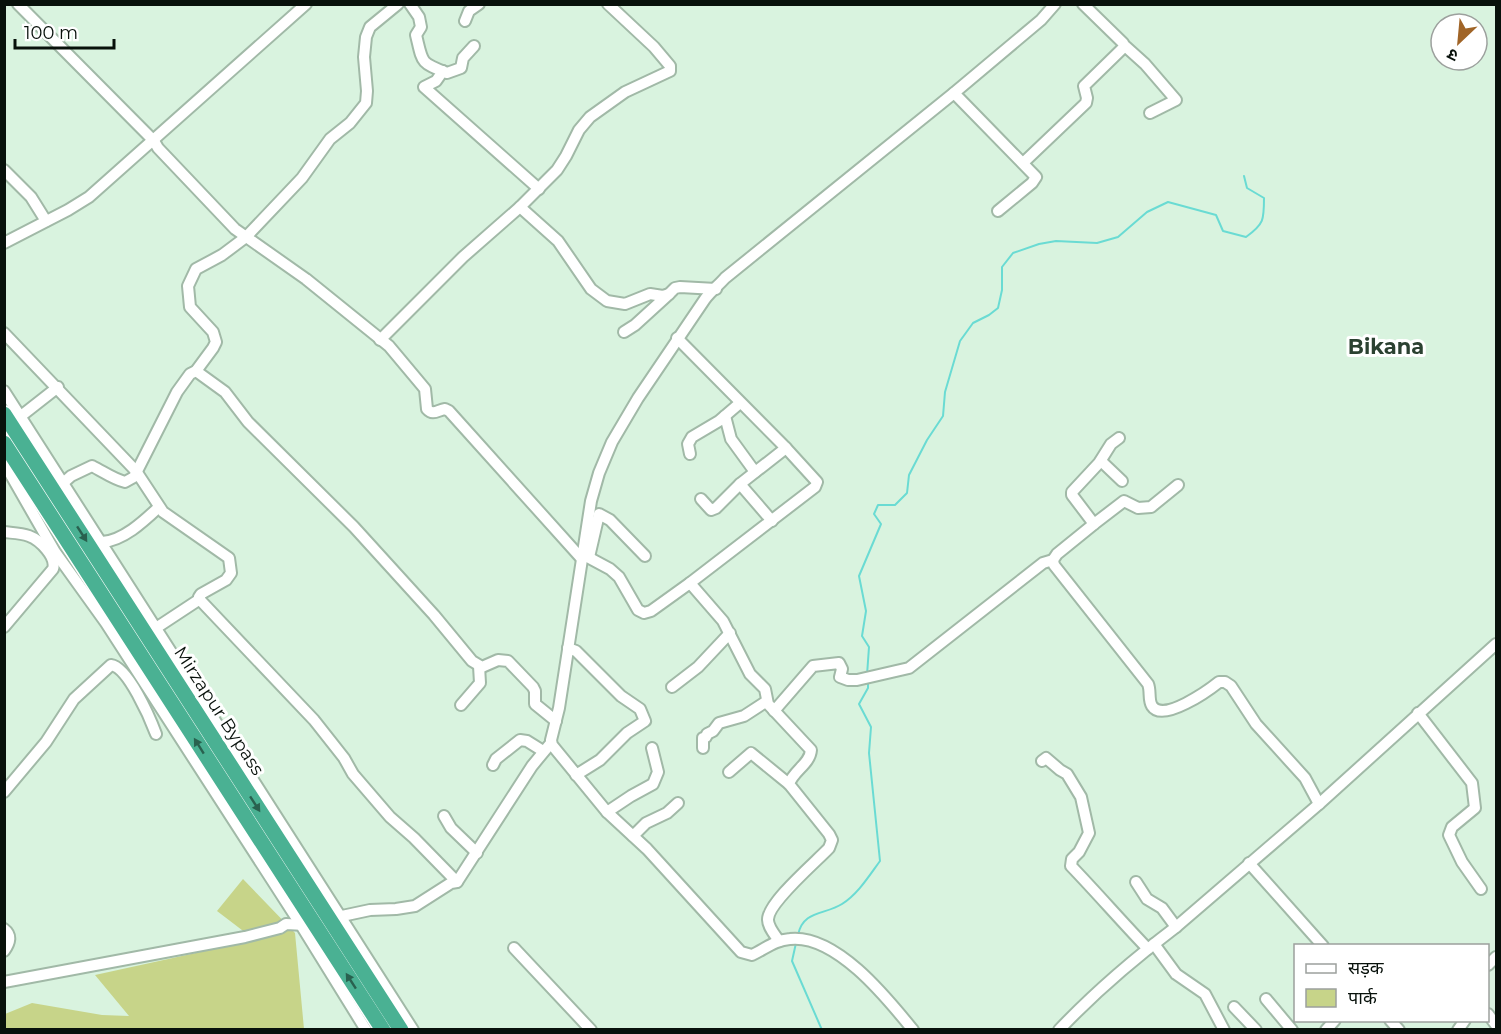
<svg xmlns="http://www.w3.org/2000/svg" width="1501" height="1034" viewBox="0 0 1501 1034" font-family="Montserrat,'Noto Sans Devanagari',sans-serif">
<rect width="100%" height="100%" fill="#d9f3df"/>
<path fill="#c7d489" d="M243 879 295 933 304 1029 5 1030V1014L32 1003 102 1015 129 1016 95 975 255 940 217 911Z"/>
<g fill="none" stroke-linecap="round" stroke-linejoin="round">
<g stroke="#6adbd3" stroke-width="2">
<path d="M867 675 869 647 862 636 866 611 859 576 881 524 874 514 878 505H895L907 493 909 475 927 440 943 416 945 392 960 341 973 323 989 315 998 308 1002 290V267L1013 253 1039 244 1056 241 1097 243 1118 237 1147 212 1168 202 1216 215 1223 231 1246 237C1264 224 1264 220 1264 198L1247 188 1244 176"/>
<path d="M798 935C803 910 825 915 842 904 858 894 869 876 880 861L869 753 871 727 859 704 868 688V681"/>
<path d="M796 943 792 961 822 1030"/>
</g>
<g stroke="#a1b9a7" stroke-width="14">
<g id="minor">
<path d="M18 4 154 141 158 148 235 229 306 279 389 346 425 389 427 409C433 416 438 410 445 409L449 411 582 559"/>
<path d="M410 4 419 17 421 27 416 35C423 64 420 62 447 73L461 68 463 58 474 46"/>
<path d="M465 21 469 11 479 4"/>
<path d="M1125 46 1145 64 1176 100 1150 113"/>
<path d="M443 71 436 81 424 87 539 189"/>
<path d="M954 93 1036 177 1032 183 998 211"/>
<path d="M1023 163 1086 103 1087 98 1084 86 1124 47 1123 43 1083 4"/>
<path d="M4 170 31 197 46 221"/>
<path d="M520 207 557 170 566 156 579 130 590 117 625 92 670 71V66L654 47 608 4"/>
<path d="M4 243 68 210 89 197 306 4"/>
<path d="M624 332 635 325 669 294"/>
<path d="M4 333 136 471 163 512 229 558 231 573 226 580 201 594 199 597 201 601 314 720 344 758 353 774 390 817 414 838 457 882"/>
<path d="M677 338 786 448 817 482 815 487 690 583"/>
<path d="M380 340 463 257 520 207 558 241 591 289 607 301 625 304 650 294 663 296 669 294 675 288 680 287 716 289"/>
<path d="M196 371 225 392 248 422 354 527 434 615 472 661 482 667 498 660 508 661 533 687 535 691V704L556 721"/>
<path d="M4 391 413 1030"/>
<path d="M21 416 58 387"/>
<path d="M725 416 731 439 755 472"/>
<path d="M1119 438 1111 444 1099 463 1072 492V495L1094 524 1057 554 1053 560 1054 565 1148 684C1151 691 1148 700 1152 706 1163 723 1209 690 1219 682H1225L1231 686 1256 724 1305 778 1319 804"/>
<path d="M690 454 688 444 692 437 719 421 740 403"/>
<path d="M1101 461 1122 481"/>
<path d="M4 463 55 552 106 623 301 925 366 1030"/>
<path d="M62 484 71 476 92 466C104 472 113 479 125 482L134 477 177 392 190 374 196 371 213 348 216 342 213 332 190 307 188 286 196 269 222 255 246 237 302 178 330 139 350 123 366 103 367 91 364 57 366 37 370 27 398 4"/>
<path d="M701 499 711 510 716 508 740 484"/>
<path d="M772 521 740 484 786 448"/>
<path d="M1094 524 1124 501 1138 508 1151 507 1178 485"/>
<path d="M4 532C12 533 21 533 29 536 40 540 57 557 53 569L4 627"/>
<path d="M102 542C123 541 144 521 159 507"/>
<path d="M582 554 610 569 619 577 638 610 644 613 651 611 690 583 723 621 750 674 765 689 768 704 811 750C810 764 793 771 789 784L829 834 832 840 829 848C817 861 767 903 768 920 768 927 775 935 779 941"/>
<path d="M589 557 599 514 610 520 645 556"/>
<path d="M156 628 200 599"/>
<path d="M568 648 576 651 621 696 640 709 645 721 627 733 600 760 576 775"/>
<path d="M672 687 698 667 730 633"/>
<path d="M461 705 480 683 479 666"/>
<path d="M774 711 813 666 839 663 842 669 840 677 848 680H857L909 668 1043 563 1053 560"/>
<path d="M1418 713 1472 783 1475 808 1452 827 1449 835 1462 862 1481 889"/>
<path d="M703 748V738L706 737 707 734 713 731 719 723 744 716 767 701"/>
<path d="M1042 761 1046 758 1060 770 1067 774 1081 797 1089 833 1079 852 1072 859 1071 866C1097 893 1122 922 1148 949"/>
<path d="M493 765 496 759 520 740 527 741 543 751"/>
<path d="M729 772 751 753 789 784"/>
<path d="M4 792 46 742 74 699 111 665C128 667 150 718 156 734"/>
<path d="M607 812 631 796 653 784 658 772 652 748"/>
<path d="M444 816 451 828 477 853"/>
<path d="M633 836 646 823 667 813 678 803"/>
<path d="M1249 863 1323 946"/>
<path d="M1136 882 1147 899 1162 908 1176 927"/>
<path d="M342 916 370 910 396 909 415 906 451 883 457 882 532 766 551 743"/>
<path d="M4 929C12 935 10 943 4 951"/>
<path d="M1154 944 1176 974 1205 994 1224 1030"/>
<path d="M514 948 591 1030"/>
<path d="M1488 965 1496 957"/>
<path d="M4 982 245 937 280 928 286 924 305 925"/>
<path d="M1266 999 1292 1030"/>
<path d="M1234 1007 1256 1030"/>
<path d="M1488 1014 1496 1025"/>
<path d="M1390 1020 1399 1030"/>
<path d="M913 1030C887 998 836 934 790 939 775 940 765 949 752 955L741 952 647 849 607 812 552 745 551 740 559 708 591 501 599 473 612 442 638 398 705 299C711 291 718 286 725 278L954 93 1041 20 1055 4"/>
<path d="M1059 1030C1094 993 1135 958 1176 927L1319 804 1496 644"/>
<path d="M1326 1030 1335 1020"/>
<path d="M1458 1030 1465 1020"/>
</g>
</g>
<g stroke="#fff" stroke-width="18">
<g id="highway">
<path d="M4 414 401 1030"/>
<path d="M4 443 383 1030"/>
</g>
</g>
<use href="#minor" stroke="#fff" stroke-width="10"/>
<use href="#highway" stroke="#4ab193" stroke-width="15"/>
</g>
<defs><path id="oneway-solid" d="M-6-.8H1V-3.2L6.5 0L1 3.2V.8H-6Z" transform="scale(1.5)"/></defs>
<g fill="#29614f">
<use href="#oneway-solid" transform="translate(82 534) rotate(57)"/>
<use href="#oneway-solid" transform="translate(199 746) rotate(-122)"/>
<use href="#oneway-solid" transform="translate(255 804) rotate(57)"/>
<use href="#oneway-solid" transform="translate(351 981) rotate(-123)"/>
</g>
<g text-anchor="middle" stroke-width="6" stroke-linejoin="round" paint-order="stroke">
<g font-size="18" fill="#08110b" stroke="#fff">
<text transform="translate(219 711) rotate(57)" y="6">Mirzapur Bypass</text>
</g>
<g font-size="21" font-weight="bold" fill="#2b4131" stroke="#fff">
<text x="1386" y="354">Bikana</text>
</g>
</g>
<rect width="1501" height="1034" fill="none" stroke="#08110b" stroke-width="12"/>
<rect x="1294" y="944" width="195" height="78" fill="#ffffff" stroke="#9ca09d" stroke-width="1.5"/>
<rect x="1306" y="964" width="30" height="9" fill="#ffffff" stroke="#9ca09d" stroke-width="1.5"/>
<text x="1348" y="974" font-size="18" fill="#08110b">सड़क</text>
<rect x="1306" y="989" width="30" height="18" fill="#c7d489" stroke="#9ca09d" stroke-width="1.5"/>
<text x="1348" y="1004" font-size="18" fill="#08110b">पार्क</text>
<g transform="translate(1459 42) rotate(206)"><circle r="28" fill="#ffffff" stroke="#9ca09d" stroke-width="1.5"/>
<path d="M0-4.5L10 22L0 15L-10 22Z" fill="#a06427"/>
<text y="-9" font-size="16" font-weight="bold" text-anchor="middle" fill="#08110b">उ</text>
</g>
<path d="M15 39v9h99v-9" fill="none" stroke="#08110b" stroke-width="3"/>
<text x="24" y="39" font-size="18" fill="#08110b" stroke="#ffffff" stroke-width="4.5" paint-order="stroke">100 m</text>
</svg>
